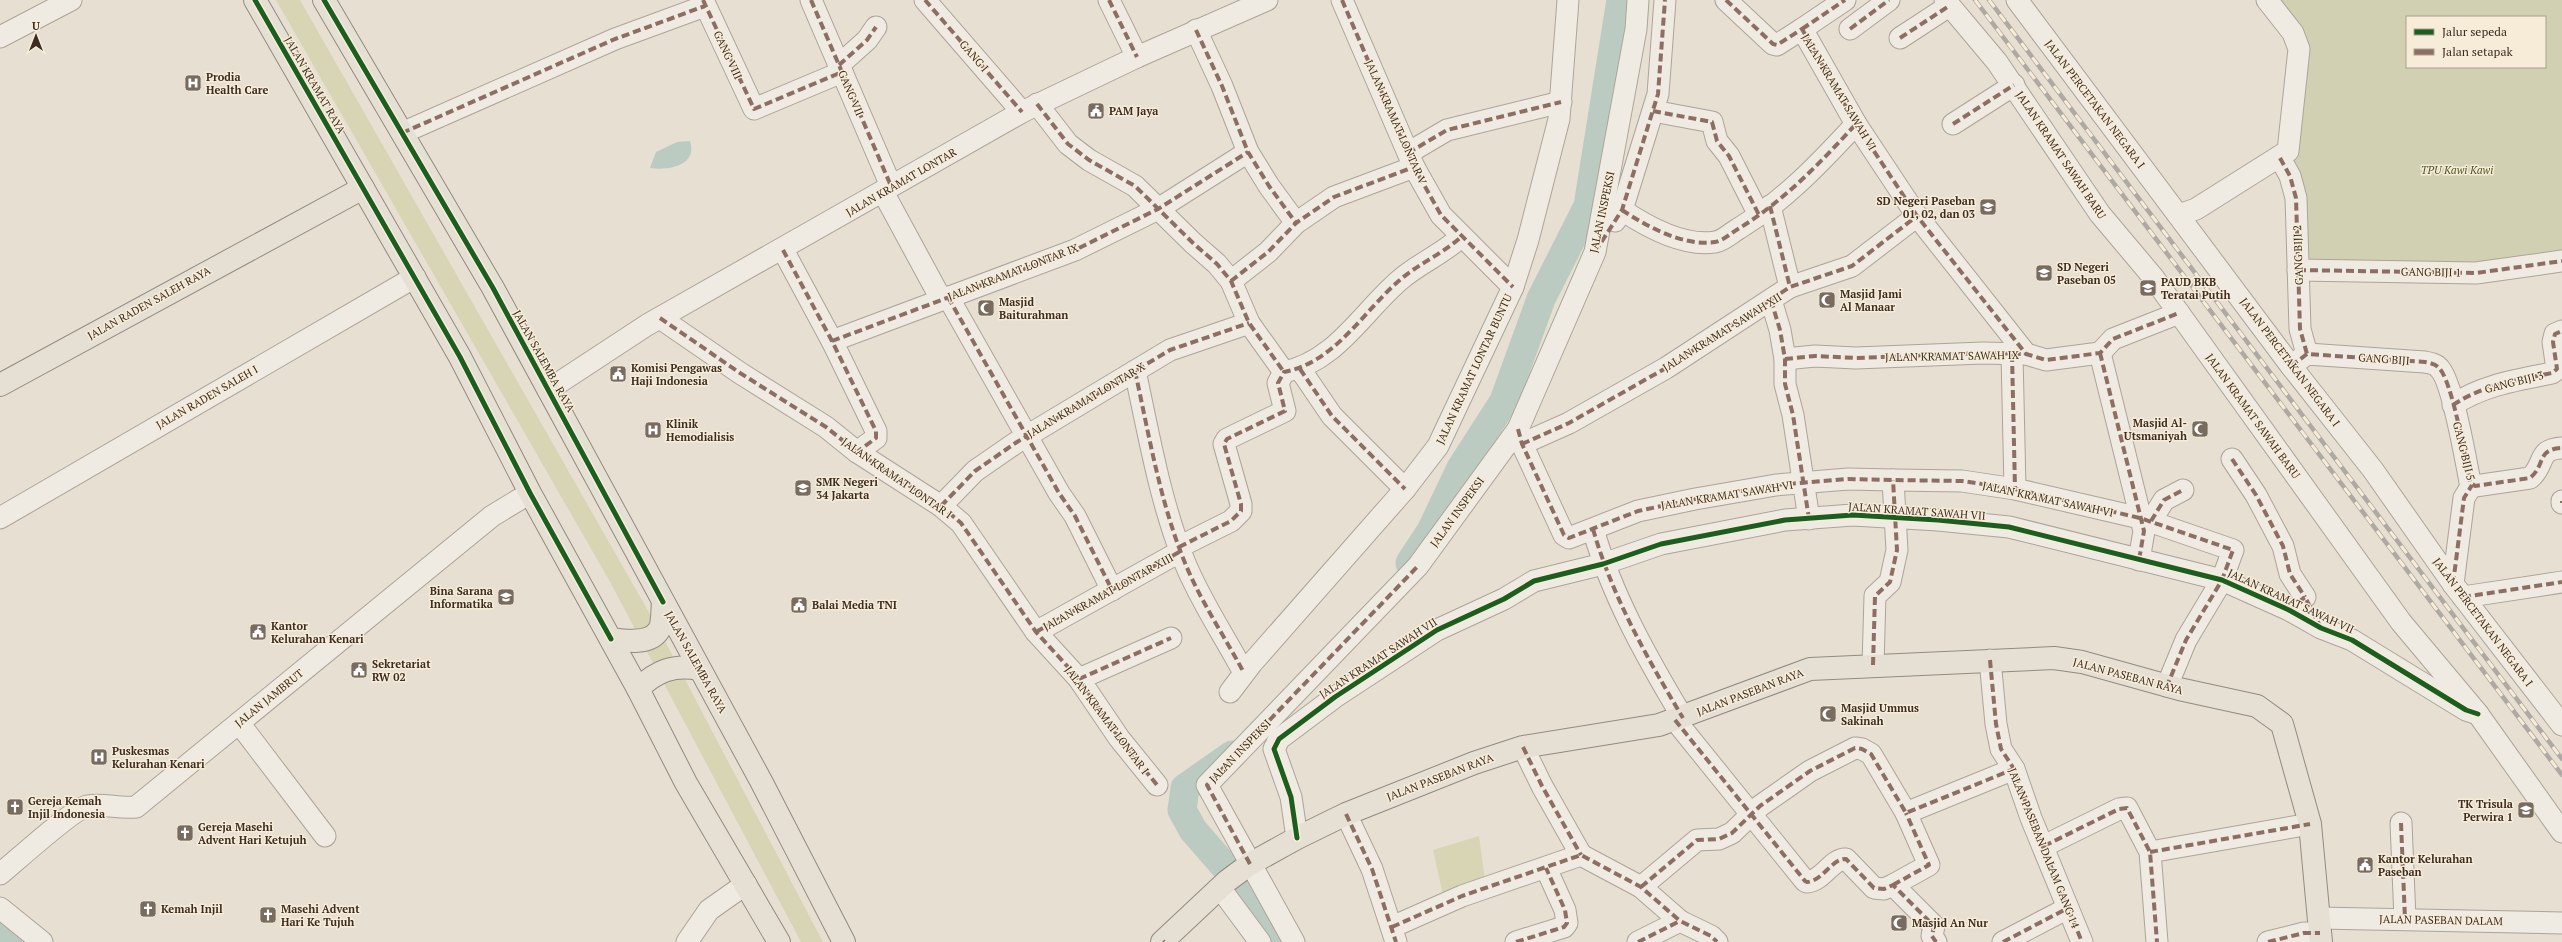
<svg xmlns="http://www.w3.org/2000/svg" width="2562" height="942" viewBox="0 0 2562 942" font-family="'PT Serif',serif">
<rect width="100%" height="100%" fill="#e7dfd1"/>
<g fill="#d7d5b4">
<path d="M276 0H300L659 630 823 942H801L609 580Z"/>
<path d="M1479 836 1485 880 1443 895 1433 850Z"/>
</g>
<path fill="#d2d0b3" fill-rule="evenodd" d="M2267 0H2562V265L2298 270 2292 181 2299 49ZM2407 17H2545V67H2407Z"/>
<g fill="#bccbc1">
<path d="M690 141C698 165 669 171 650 168L656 152 677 142Z"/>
<path d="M0 915 34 942H0Z"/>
</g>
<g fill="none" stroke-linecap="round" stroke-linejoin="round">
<g stroke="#bccbc1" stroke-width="29">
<path d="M1410 563 1431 531 1461 468 1504 401 1541 299 1588 206 1621 0"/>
<path d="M1232 755 1185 788 1182 810 1193 830 1260 907 1280 942"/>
</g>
<g stroke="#aca499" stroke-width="23">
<g id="minor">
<path d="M703 0 754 109 842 72"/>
<path d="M811 0 891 186"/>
<path d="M925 0 1022 112"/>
<path d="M1109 0 1137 57"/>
<path d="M1342 0 1414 167 1441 215 1513 287"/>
<path d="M1726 0 1773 44 1777 45 1802 29 1856 124 1917 216 2026 354"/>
<path d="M1945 0 1997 62 2100 214 2153 277 2401 622 2478 714 2562 832"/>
<path d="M2017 0 2291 366 2373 470 2453 584 2562 725"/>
<path d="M1802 29 1845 0"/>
<path d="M1850 29 1889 0"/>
<path d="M1196 30 1222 86 1248 152 1269 186 1296 223"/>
<path d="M0 37 71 0"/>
<path d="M1900 38 1949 6"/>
<path d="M839 65 867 40 876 27"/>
<path d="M1037 104 1068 144 1089 160 1135 186 1193 243 1217 264 1231 281 1249 323 1284 372"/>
<path d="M1653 111 1712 122 1717 141 1729 156 1759 215"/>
<path d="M1953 124 2014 85"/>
<path d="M402 133 615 39 705 6"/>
<path d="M1408 153 1447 130 1561 102"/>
<path d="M2280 158 2290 176 2296 198 2300 329 2307 354"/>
<path d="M883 192 941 299"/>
<path d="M1770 206 1790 287"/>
<path d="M1622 210C1646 226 1684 247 1715 242 1723 241 1731 233 1738 229 1784 201 1820 163 1856 124"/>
<path d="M2179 215 2196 209 2288 151 2299 49 2293 33 2267 0"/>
<path d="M1615 221 1622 210 1658 94 1665 0"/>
<path d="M783 250 832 341 876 431V438L857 452"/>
<path d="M2298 270 2476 273 2562 261"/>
<path d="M1231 281 1268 252 1296 223 1334 197 1414 167"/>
<path d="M948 297 1059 493 1075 516 1112 590"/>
<path d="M1771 300 1780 330 1785 359V384L1793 415 1809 519"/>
<path d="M660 318 740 373 826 427 857 452 941 506 961 523 1036 632 1079 679 1119 738 1157 785"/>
<path d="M832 341 1075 250 1158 209 1248 152"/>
<path d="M2100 353 2144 531 2139 560"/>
<path d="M2012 354 2015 489"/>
<path d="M1785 359 1815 356 1856 358 1983 353 2026 354 2046 360 2100 353 2113 339 2179 313"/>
<path d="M2291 366 2307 354 2425 362C2430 363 2436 364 2439 368 2452 380 2466 461 2470 482L2475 486 2530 478C2546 465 2536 449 2562 448"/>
<path d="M1300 369 1332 416 1405 489"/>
<path d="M1135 371C1149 435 1160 502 1185 563 1201 602 1225 637 1244 673"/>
<path d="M548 390 647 325 1022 112 1137 57 1267 0"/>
<path d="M2453 405C2483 385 2517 380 2552 373L2557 369 2553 342 2555 334 2562 331"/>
<path d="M1518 429 1522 444 1564 535 1569 538 1638 511 1695 499 1776 485 1848 479 1893 480 1962 481 2015 489 2140 518 2233 550 2222 580 2186 640 2167 686"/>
<path d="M1522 444 1569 423 1666 368 1790 287 1852 266 1917 216"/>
<path d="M2232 459 2256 495 2283 546 2290 574 2305 597"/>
<path d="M2562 501V503"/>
<path d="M941 506 975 471 1017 442 1135 371 1170 350 1249 323"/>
<path d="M0 518 415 277"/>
<path d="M2151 521 2164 500 2183 490"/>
<path d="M1593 529C1612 596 1647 658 1683 718"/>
<path d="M1179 547 1231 521 1241 511V504L1224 444 1227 439 1285 411 1278 383 1284 372C1336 362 1363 311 1401 279 1420 263 1442 254 1461 237"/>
<path d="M2453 584 2464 498 2472 485"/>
<path d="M2463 597 2562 582"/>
<path d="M1036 632 1181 551"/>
<path d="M1990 660 1996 724 2001 749 2014 769 2031 818 2082 942"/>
<path d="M1873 665 1875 596 1890 582 1897 550 1893 480"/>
<path d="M1079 679 1171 638"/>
<path d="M1230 692 1252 663 1405 489 1438 446 1513 287 1528 240 1559 119 1568 0"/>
<path d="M1675 720 1805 881 1807 882C1823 881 1832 858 1846 859L1874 888 1884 889 1893 885 1934 926 1932 936 1936 942"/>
<path d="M239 723 325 836"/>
<path d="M1523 747 1542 786 1581 855"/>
<path d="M1346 814 1372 869 1396 942"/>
<path d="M2401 823 2405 919"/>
<path d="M1297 838 1291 797 1274 749 1279 739 1335 697 1437 630 1504 599 1534 581 1603 564 1661 544 1785 520 1853 515 1938 520 2009 527 2222 580 2289 610 2321 628 2352 640 2466 710 2478 714"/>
<path d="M2044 846 2119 809 2127 808 2150 852 2157 942"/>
<path d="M2150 852 2310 824"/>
<path d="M0 874C16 861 72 810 87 806 103 803 120 809 136 807L492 516 530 493"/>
<path d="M1893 885 1929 865 1906 813"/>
<path d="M1641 887 1697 840 1719 839 1732 833 1760 806 1810 771 1855 748 1862 749 1871 754 1906 813 2014 769"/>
<path d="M1220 888 1260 942"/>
<path d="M0 908 42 942"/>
<path d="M2319 918 2562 923"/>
<path d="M1392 927 1462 896 1581 855 1641 887 1680 921 1711 936 1717 942"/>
<path d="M687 942 709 910 746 884"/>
<path d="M1294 942 1207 785 1418 566 1518 429 1595 252 1636 29 1638 0"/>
<path d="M1516 942 1564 927 1567 923 1565 910 1546 868"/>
<path d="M1638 942 1680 921"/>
<path d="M2003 942 2068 908"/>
<path d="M2268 942 2304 933H2320"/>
</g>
</g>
<g stroke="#928a80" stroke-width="24">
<g id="major">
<path d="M255 0 460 357 530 493 638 689 686 783 779 942"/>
<path d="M324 0 493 288 761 781 844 942"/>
<path d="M0 385 363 188"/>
<path d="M611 639C625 641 650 645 659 630 663 623 662 610 663 602"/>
<path d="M638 689C656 671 674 664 699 669"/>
<path d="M1162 942 1227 881 1250 864 1297 838 1346 814 1474 763 1523 747 1659 725 1810 669 2054 658 2082 662 2179 689 2257 706 2282 724 2310 824 2321 942"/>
</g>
</g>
<use href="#minor" stroke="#efeae2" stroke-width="21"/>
<use href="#major" stroke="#e6e0d4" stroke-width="22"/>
<g stroke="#aea9a2" stroke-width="4.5">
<g id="rail">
<path d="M1975 0 2562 775"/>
<path d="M1989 0 2562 759"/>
</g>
</g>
<use href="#rail" stroke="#f6ecd8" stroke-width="3" stroke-dasharray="9" stroke-linecap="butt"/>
<g stroke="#8d6e63" stroke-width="4" stroke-dasharray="8 4" stroke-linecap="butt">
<path d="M703 0 754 109 842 72"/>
<path d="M811 0 891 186"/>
<path d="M925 0 1022 112"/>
<path d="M1109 0 1137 57"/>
<path d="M1342 0 1414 167 1441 215 1513 287"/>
<path d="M1726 0 1773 44 1777 45 1802 29 1856 124 1917 216 2026 354"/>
<path d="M1802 29 1845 0"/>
<path d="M1850 29 1889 0"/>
<path d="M1196 30 1222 86 1248 152 1269 186 1296 223"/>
<path d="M1900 38 1949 6"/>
<path d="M839 65 867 40 876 27"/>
<path d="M1037 104 1068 144 1089 160 1135 186 1193 243 1217 264 1231 281 1249 323 1284 372"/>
<path d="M1653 111 1712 122 1717 141 1729 156 1759 215"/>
<path d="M1953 124 2014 85"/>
<path d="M402 133 615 39 705 6"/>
<path d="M1408 153 1447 130 1561 102"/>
<path d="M2280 158 2290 176 2296 198 2300 329 2307 354"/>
<path d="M1770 206 1790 287"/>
<path d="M1622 210C1646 226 1684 247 1715 242 1723 241 1731 233 1738 229 1784 201 1820 163 1856 124"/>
<path d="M783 250 832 341 876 431V438L857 452"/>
<path d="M1595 252 1622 210 1658 94 1665 0"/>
<path d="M2298 270 2476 273 2562 261"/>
<path d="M1231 281 1268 252 1296 223 1334 197 1414 167"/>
<path d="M948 297 1059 493 1075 516 1112 590"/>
<path d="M1771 300 1780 330 1785 359V384L1793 415 1809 519"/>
<path d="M660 318 740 373 826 427 857 452 941 506 961 523 1036 632 1079 679 1119 738 1157 785"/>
<path d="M832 341 1075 250 1158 209 1248 152"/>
<path d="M2100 353 2144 531 2139 560"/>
<path d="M2012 354 2015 489"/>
<path d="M1785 359 1815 356 1856 358 1983 353 2026 354 2046 360 2100 353 2113 339 2179 313"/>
<path d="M2291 366 2307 354 2425 362C2430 363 2436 364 2439 368 2452 380 2466 461 2470 482L2475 486 2530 478C2546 465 2536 449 2562 448"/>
<path d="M1300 369 1332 416 1405 489"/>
<path d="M1135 371C1149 435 1160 502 1185 563 1201 602 1225 637 1244 673"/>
<path d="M2453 405C2483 385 2517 380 2552 373L2557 369 2553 342 2555 334 2562 331"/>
<path d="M1518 429 1522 444 1564 535 1569 538 1638 511 1695 499 1776 485 1848 479 1893 480 1962 481 2015 489 2140 518 2233 550 2222 580 2186 640 2167 686"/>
<path d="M1522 444 1569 423 1666 368 1790 287 1852 266 1917 216"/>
<path d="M2232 459 2256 495 2283 546 2290 574 2305 597"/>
<path d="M2562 501V503"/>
<path d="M941 506 975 471 1017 442 1135 371 1170 350 1249 323"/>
<path d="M2151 521 2164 500 2183 490"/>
<path d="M1593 529C1612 596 1647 658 1683 718"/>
<path d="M1179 547 1231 521 1241 511V504L1224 444 1227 439 1285 411 1278 383 1284 372C1336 362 1363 311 1401 279 1420 263 1442 254 1461 237"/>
<path d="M2453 584 2464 498 2472 485"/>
<path d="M2463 597 2562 582"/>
<path d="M2289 610 2305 597 2320 626"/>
<path d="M1036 632 1181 551"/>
<path d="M1990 660 1996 724 2001 749 2014 769 2031 818 2082 942"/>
<path d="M1873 665 1875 596 1890 582 1897 550 1893 480"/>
<path d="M1079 679 1171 638"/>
<path d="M1675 720 1805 881 1807 882C1823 881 1832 858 1846 859L1874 888 1884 889 1893 885 1934 926 1932 936 1936 942"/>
<path d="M1523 747 1542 786 1581 855"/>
<path d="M1346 814 1372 869 1396 942"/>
<path d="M2401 823 2405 919"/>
<path d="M2044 846 2119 809 2127 808 2150 852 2157 942"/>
<path d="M2150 852 2310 824"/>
<path d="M1250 864 1207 785 1418 566"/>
<path d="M1893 885 1929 865 1906 813"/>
<path d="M1641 887 1697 840 1719 839 1732 833 1760 806 1810 771 1855 748 1862 749 1871 754 1906 813 2014 769"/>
<path d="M1392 927 1462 896 1581 855 1641 887 1680 921 1711 936 1717 942"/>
<path d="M1163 941 1164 942"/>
<path d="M1516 942 1564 927 1567 923 1565 910 1546 868"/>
<path d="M1638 942 1680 921"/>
<path d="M2003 942 2068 908"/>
<path d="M2268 942 2304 933H2320"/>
</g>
<g stroke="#f6ecd8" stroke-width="8">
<g id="cycleway">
<path d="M255 0 460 357 530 493 611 639"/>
<path d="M324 0 493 288 663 602"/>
<path d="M1297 838 1291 797 1274 749 1279 739 1335 697 1437 630 1504 599 1534 581 1603 564 1661 544 1785 520 1853 515 1938 520 2009 527 2222 580 2289 610 2321 628 2352 640 2466 710 2478 714"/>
</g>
</g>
<use href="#cycleway" stroke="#1b5e20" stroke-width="5"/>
</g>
<defs>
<g id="hospital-square" transform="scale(0.9)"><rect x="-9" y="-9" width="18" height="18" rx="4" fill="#786b5f" stroke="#f6ecd8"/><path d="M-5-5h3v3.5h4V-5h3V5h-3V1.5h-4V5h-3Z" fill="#fff"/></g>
<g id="civic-square" transform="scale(0.9)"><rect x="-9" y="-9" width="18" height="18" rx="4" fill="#786b5f" stroke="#f6ecd8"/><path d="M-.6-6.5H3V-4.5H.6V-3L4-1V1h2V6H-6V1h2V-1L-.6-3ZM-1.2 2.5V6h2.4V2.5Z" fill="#fff"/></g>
<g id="school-square" transform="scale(0.9)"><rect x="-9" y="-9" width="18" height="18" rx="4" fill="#786b5f" stroke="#f6ecd8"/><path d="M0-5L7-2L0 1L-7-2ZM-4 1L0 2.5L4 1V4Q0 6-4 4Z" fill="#fff"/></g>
<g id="mosque-square" transform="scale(0.9)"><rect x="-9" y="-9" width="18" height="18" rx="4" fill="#786b5f" stroke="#f6ecd8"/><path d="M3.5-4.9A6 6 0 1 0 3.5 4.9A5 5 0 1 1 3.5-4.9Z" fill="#fff"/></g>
<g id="university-square" transform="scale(0.9)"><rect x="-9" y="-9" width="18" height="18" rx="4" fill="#786b5f" stroke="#f6ecd8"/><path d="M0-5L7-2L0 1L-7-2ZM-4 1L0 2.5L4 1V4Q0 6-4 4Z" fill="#fff"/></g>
<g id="church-square" transform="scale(0.9)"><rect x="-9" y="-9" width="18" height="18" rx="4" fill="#786b5f" stroke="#f6ecd8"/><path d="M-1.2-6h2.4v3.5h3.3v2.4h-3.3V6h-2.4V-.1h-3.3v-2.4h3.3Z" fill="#fff"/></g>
</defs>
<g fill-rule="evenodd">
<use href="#hospital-square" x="193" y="83"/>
<use href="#civic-square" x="1096" y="111"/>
<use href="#school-square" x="1988" y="207"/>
<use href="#school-square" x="2044" y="273"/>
<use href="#school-square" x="2148" y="288"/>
<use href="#mosque-square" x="1827" y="300"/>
<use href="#mosque-square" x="986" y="308"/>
<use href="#civic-square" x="618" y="374"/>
<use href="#mosque-square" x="2200" y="429"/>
<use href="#hospital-square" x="653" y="430"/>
<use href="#school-square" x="803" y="488"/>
<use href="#university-square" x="506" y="597"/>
<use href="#civic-square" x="799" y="605"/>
<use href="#civic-square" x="258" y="632"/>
<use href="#civic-square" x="359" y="670"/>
<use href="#mosque-square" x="1828" y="714"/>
<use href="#hospital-square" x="99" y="757"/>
<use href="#church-square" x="15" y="807"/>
<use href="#school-square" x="2526" y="810"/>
<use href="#church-square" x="185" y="833"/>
<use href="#civic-square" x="2365" y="865"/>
<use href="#church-square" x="148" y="909"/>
<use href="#church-square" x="268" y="915"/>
<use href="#mosque-square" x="1899" y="923"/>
</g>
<g text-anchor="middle" stroke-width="3" stroke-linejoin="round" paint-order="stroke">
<g font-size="11" fill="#3c2c21" stroke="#f6ecd8">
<text transform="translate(728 55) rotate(65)" y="4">GANG VIII</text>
<text transform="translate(974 56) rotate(49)" y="4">GANG I</text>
<text transform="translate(315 85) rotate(60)" y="4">JALAN KRAMAT RAYA</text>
<text transform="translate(1839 92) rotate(59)" y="4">JALAN KRAMAT SAWAH VI</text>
<text transform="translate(851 93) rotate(67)" y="4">GANG VII</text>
<text transform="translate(2095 104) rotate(53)" y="4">JALAN PERCETAKAN NEGARA I</text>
<text transform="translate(1396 122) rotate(66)" y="4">JALAN KRAMAT LONTAR V</text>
<text transform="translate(2061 155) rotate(56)" y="4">JALAN KRAMAT SAWAH BARU</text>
<text transform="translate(901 182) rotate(-30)" y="4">JALAN KRAMAT LONTAR</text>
<text transform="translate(1602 212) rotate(-78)" y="4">JALAN INSPEKSI</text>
<text transform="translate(2298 255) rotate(-92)" y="4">GANG BIJI 2</text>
<text transform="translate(1013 272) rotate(-21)" y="4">JALAN KRAMAT LONTAR IX</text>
<text transform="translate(2431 272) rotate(1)" y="4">GANG BIJI 1</text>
<text transform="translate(149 303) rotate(-29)" y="4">JALAN RADEN SALEH RAYA</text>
<text transform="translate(1722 332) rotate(-32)" y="4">JALAN KRAMAT SAWAH XII</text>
<text transform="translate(1952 356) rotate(-1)" y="4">JALAN KRAMAT SAWAH IX</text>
<text transform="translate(2384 359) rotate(4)" y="4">GANG BIJI</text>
<text transform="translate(544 361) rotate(61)" y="4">JALAN SALEMBA RAYA</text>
<text transform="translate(2290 362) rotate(53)" y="4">JALAN PERCETAKAN NEGARA I</text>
<text transform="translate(1474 369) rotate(-65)" y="4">JALAN KRAMAT LONTAR BUNTU</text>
<text transform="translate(2514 382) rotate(-14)" y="4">GANG BIJI 3</text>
<text transform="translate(207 397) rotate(-30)" y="4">JALAN RADEN SALEH I</text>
<text transform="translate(1086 400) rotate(-31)" y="4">JALAN KRAMAT LONTAR X</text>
<text transform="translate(2253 416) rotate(54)" y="4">JALAN KRAMAT SAWAH BARU</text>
<text transform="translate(2464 451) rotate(76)" y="4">GANG BIJI 5</text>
<text transform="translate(897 478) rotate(35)" y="4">JALAN KRAMAT LONTAR I</text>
<text transform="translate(1727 495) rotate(-9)" y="4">JALAN KRAMAT SAWAH VI</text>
<text transform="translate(2048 499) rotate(12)" y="4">JALAN KRAMAT SAWAH VI</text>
<text transform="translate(1917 511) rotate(4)" y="4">JALAN KRAMAT SAWAH VII</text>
<text transform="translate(1457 512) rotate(-54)" y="4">JALAN INSPEKSI</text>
<text transform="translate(1108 592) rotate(-29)" y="4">JALAN KRAMAT LONTAR XIII</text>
<text transform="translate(2291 601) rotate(25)" y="4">JALAN KRAMAT SAWAH VII</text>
<text transform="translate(2483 622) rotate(53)" y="4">JALAN PERCETAKAN NEGARA I</text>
<text transform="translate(1378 658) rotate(-33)" y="4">JALAN KRAMAT SAWAH VII</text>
<text transform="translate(696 662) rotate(61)" y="4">JALAN SALEMBA RAYA</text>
<text transform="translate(2128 676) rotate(15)" y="4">JALAN PASEBAN RAYA</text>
<text transform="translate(1750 692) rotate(-21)" y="4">JALAN PASEBAN RAYA</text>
<text transform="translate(269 698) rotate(-39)" y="4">JALAN JAMBRUT</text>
<text transform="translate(1107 720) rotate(53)" y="4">JALAN KRAMAT LONTAR I</text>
<text transform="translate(1240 751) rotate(-46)" y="4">JALAN INSPEKSI</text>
<text transform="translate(1440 777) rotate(-21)" y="4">JALAN PASEBAN RAYA</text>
<text transform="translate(2044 848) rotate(68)" y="4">JALAN PASEBAN DALAM GANG 14</text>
<text transform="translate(2441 920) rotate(1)" y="4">JALAN PASEBAN DALAM</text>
</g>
<g font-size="11" font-weight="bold" fill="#3c2c21" stroke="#f6ecd8" text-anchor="start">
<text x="206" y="81">Prodia<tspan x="206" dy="13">Health Care</tspan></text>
<text x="1109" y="115">PAM Jaya</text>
<text x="1975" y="205" text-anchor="end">SD Negeri Paseban<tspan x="1975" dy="13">01, 02, dan 03</tspan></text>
<text x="2057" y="271">SD Negeri<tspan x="2057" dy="13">Paseban 05</tspan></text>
<text x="2161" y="286">PAUD BKB<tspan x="2161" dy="13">Teratai Putih</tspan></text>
<text x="1840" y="298">Masjid Jami<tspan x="1840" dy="13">Al Manaar</tspan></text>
<text x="999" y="306">Masjid<tspan x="999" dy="13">Baiturahman</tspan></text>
<text x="631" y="372">Komisi Pengawas<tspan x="631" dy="13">Haji Indonesia</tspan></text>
<text x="2187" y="427" text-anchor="end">Masjid Al-<tspan x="2187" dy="13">Utsmaniyah</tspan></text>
<text x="666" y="428">Klinik<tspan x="666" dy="13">Hemodialisis</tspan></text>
<text x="816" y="486">SMK Negeri<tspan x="816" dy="13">34 Jakarta</tspan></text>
<text x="493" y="595" text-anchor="end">Bina Sarana<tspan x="493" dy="13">Informatika</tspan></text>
<text x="812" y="609">Balai Media TNI</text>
<text x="271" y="630">Kantor<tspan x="271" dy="13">Kelurahan Kenari</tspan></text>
<text x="372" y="668">Sekretariat<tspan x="372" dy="13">RW 02</tspan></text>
<text x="1841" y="712">Masjid Ummus<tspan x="1841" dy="13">Sakinah</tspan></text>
<text x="112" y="755">Puskesmas<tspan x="112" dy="13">Kelurahan Kenari</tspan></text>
<text x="28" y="805">Gereja Kemah<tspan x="28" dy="13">Injil Indonesia</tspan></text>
<text x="2513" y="808" text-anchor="end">TK Trisula<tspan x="2513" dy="13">Perwira 1</tspan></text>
<text x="198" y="831">Gereja Masehi<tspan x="198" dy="13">Advent Hari Ketujuh</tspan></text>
<text x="2378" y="863">Kantor Kelurahan<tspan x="2378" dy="13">Paseban</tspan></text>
<text x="161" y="913">Kemah Injil</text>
<text x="281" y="913">Masehi Advent<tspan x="281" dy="13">Hari Ke Tujuh</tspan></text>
<text x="1912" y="927">Masjid An Nur</text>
</g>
<g font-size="11" font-style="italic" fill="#4e5827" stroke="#f6ecd8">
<text x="2457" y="174">TPU Kawi Kawi</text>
</g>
</g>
<rect x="2406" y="16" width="140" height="52" fill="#f6ecd8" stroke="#ac9f8f"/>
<rect x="2414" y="29" width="20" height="6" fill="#1b5e20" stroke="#ac9f8f"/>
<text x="2442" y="36" font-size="12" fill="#3c2c21">Jalur sepeda</text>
<rect x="2414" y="49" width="20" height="6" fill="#8d6e63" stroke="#ac9f8f"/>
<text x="2442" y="56" font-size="12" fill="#3c2c21">Jalan setapak</text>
<g transform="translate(36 36)" stroke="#f6ecd8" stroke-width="3" paint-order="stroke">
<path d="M0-3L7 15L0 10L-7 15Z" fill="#3c2c21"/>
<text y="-6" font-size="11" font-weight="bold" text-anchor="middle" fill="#3c2c21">U</text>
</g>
</svg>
